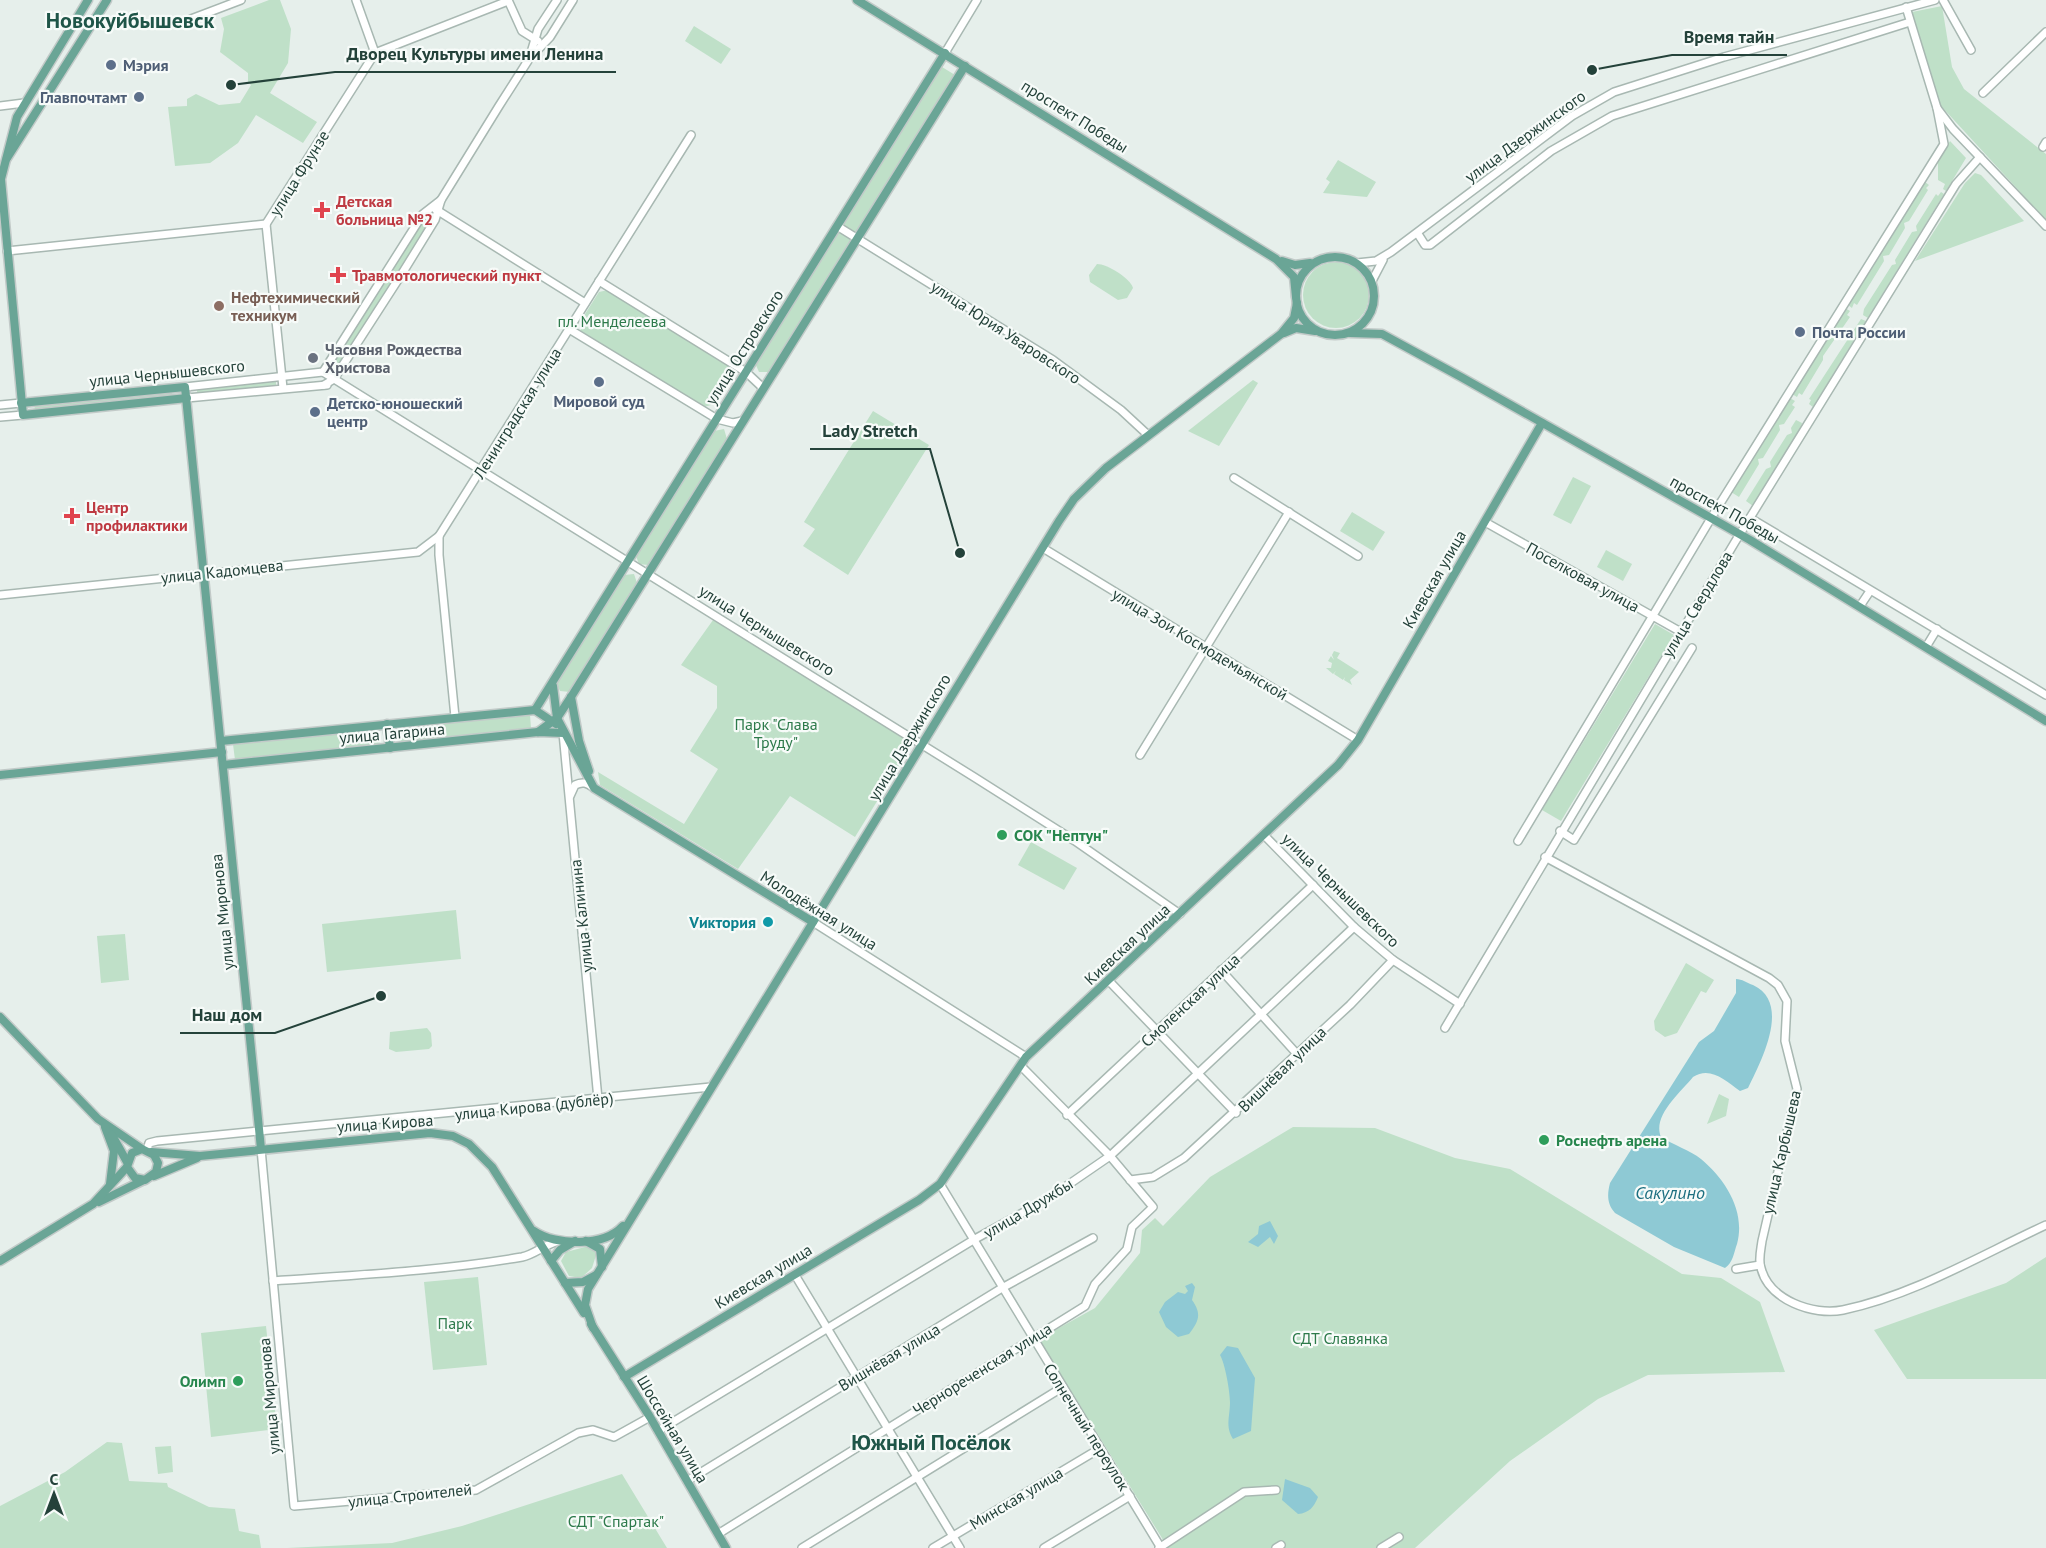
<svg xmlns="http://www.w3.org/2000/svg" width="2046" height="1548" viewBox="0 0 2046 1548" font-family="'PT Sans',sans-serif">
<rect width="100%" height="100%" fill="#e6efeb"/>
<g fill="#bfe0c8">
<path d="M269 0H280L291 29 288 63 270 93 317 122 303 143 256 115 238 143 210 163 175 166 168 107 187 106V99L196 94 219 105 240 103 251 85 248 82V73L220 52 224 29 221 18Z"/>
<path d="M1942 6 1952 67 1964 89 2046 154V220L1941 106 1912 12Z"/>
<path d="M694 26 731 49 721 64 685 41Z"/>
<path d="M942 67 955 75 855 234 841 226Z"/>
<path d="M1950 141 1966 158 1946 191 1943 189 1945 184 1938 180V161Z"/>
<path d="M1338 160 1376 182 1367 197 1323 193 1330 182 1326 179Z"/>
<path d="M1975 173 1981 175 2024 221 1915 261 1965 183Z"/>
<path d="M1925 182 1929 185 1926 188 1928 190 1909 221 1904 223 1905 228 1889 255 1883 256 1884 261 1857 305 1854 303 1852 308 1848 305Z"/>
<path d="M1941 192 1944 194 1868 318 1863 315 1864 309 1892 265 1896 264 1895 260 1912 232 1917 231 1916 226 1936 194 1938 196Z"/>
<path d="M424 216 430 220 335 374 329 371Z"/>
<path d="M840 228 854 236 769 372H759L755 363Z"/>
<circle cx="1336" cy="295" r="33"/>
<path d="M1097 264C1107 264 1130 278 1133 288L1127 298 1118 300 1090 282 1089 275Z"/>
<path d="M608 290 730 365 731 372 711 405 704 407 581 331 580 322 599 292Z"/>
<path d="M1845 308 1850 311 1847 315 1850 317 1823 356V360L1802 395 1799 393 1797 397 1792 394Z"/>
<path d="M1861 319 1866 321 1813 407 1809 404 1811 400 1809 399Z"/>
<path d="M276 379V386L197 394V387Z"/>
<path d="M1253 380 1258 383 1219 446 1188 431Z"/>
<path d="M172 390V397L35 410 34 403Z"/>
<path d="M1790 398 1795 401 1792 405 1795 407 1784 424 1779 425 1780 430 1763 458 1758 459 1759 464 1739 497 1731 492Z"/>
<path d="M873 411 929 445 848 575 803 546 815 529 804 522Z"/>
<path d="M1796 420 1802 423 1801 428 1753 506 1746 501 1766 469 1771 467 1770 462 1787 435 1792 433 1791 428Z"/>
<path d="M724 429 727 439 648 565 639 564 636 556 714 431Z"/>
<path d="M1573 477 1591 486 1571 524 1553 515Z"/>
<path d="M1352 512 1385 532 1373 551 1340 531Z"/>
<path d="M1606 550 1632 564 1623 581 1597 567Z"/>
<path d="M634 574 637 583 570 692 560 691 556 683 624 575Z"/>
<path d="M713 620 913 743 855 837 790 796 738 869 600 785 598 772 684 824 718 769 690 751 717 708V686L681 665Z"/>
<path d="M1655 624 1674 635 1561 821 1542 810Z"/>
<path d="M1334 651 1340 653 1337 658 1359 672 1350 680 1352 685 1344 680 1345 677 1343 680 1334 674 1336 671 1333 674 1326 668H1331L1332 663 1328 661 1331 656 1334 660 1332 655Z"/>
<path d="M530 714 531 729 399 743 397 728Z"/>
<path d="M378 729 380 745 235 760 233 744Z"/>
<path d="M1031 842 1077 868 1064 890 1018 865Z"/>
<path d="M456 910 461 959 327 972 322 924Z"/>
<path d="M125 934 129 980 101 983 97 936Z"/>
<path d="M1686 963 1714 980 1706 993 1701 991 1677 1033 1665 1037 1655 1030 1654 1021Z"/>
<path d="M427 1028 431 1033 432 1046 429 1049 396 1052 389 1049 390 1032Z"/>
<path d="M1719 1094 1729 1099 1726 1116 1707 1124Z"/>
<path d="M1293 1127 1375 1128 1455 1158 1510 1169 1682 1274 1721 1278 1760 1302 1785 1372 1648 1375 1598 1399 1510 1461 1415 1548H1159L1165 1543 1039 1339 1095 1308 1140 1253 1142 1230 1155 1218 1163 1226 1210 1177Z"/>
<path d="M589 1246 597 1252 592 1268 581 1278 569 1276 561 1261 566 1252Z"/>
<path d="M2046 1257V1379H1907L1874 1330 2006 1283Z"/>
<path d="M478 1277 487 1365 433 1370 424 1282Z"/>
<path d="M266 1326 277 1429 211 1437 201 1333Z"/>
<path d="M107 1442 122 1443 129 1481 167 1483 168 1487 209 1507 235 1509 239 1531 259 1535 261 1548H0V1506L65 1472Z"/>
<path d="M171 1446 173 1472 158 1474 155 1447Z"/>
<path d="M622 1474 667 1548H287L392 1543 462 1526Z"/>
</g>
<g fill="#8ec9d4">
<path d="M1736 979C1742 979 1747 983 1753 985 1792 1003 1761 1061 1748 1088L1740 1091C1725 1080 1710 1066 1693 1077 1680 1093 1652 1116 1661 1137 1673 1145 1690 1150 1701 1159 1725 1179 1746 1211 1737 1244 1734 1252 1733 1263 1725 1268L1674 1247 1615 1213C1607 1204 1607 1195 1610 1183L1699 1042 1714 1031 1736 993Z"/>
<path d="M1270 1221 1278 1236 1274 1244 1270 1237 1258 1247 1248 1242 1258 1234 1259 1226Z"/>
<path d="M1192 1283 1195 1287 1192 1300C1202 1314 1199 1321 1189 1334L1178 1337 1166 1327 1159 1312 1165 1302 1178 1292 1185 1294 1188 1291 1185 1286Z"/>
<path d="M1227 1346 1238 1348 1255 1378 1251 1431 1233 1439C1225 1426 1230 1417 1230 1402 1230 1392 1225 1363 1220 1355Z"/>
<path d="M1285 1479 1310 1488 1318 1497C1314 1507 1309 1513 1298 1514L1282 1500Z"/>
</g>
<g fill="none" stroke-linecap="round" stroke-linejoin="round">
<g stroke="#a8b8b2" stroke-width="10">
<g id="minor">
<path d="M356 0 375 53"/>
<path d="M508 0 522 31 538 41"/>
<path d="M1943 0 1971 50"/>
<path d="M1906 7 1937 108 1953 129 2046 226"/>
<path d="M191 19 241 0"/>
<path d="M945 53 977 0"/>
<path d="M530 56 538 29 557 0"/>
<path d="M1983 93 2046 32"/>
<path d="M0 106 24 103"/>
<path d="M2043 147 2046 142"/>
<path d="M435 209 585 303"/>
<path d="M266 224 375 53 508 1"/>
<path d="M266 224 283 388"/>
<path d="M837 226 1053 360 1121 410 1148 435"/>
<path d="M1418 234 1425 245H1430L1551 151 1612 116 1910 22"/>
<path d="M7 251 266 224"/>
<path d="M1357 263 1376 261 1391 252 1572 116 1614 92 1724 57 1935 0"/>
<path d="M599 281 746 372 763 388"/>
<path d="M1372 281 1383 260"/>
<path d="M569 329 717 419 733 423 742 421"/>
<path d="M323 372 423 214 441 200"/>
<path d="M324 385 334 379 403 272 435 220 441 200 499 106 529 59 550 37 573 0"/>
<path d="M185 387 323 372 974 777 1075 841 1180 914"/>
<path d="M187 398 327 385"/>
<path d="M0 405 21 403"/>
<path d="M0 417 23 415"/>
<path d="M1234 478 1358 556"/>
<path d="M1750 518 2046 695"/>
<path d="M1485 522 1681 632"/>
<path d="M1043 548 1358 740"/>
<path d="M0 595 418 552 439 536"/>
<path d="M1860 606 1870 591"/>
<path d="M1926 647 1937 629"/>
<path d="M455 717 439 555V536L691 135"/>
<path d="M563 733 598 1099"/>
<path d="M1140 755 1289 512"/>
<path d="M570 796 575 785C583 781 587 783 594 788"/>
<path d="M1560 831 1574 840 1692 648"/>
<path d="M1264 835 1354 927 1393 960 1460 1004"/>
<path d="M1518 841 1716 510 1944 144 1937 108"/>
<path d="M1545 857 1769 978 1778 985 1787 1001 1785 1041 1797 1089 1762 1241C1761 1249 1758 1260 1761 1268 1769 1300 1813 1316 1843 1310 1914 1295 1981 1255 2046 1225"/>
<path d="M813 922 1026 1057"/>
<path d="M1221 970 1297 1054"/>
<path d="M1109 981 1236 1113"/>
<path d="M1445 1028 1735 542 1956 184 1980 157"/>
<path d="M1067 1115 1313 885"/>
<path d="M261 1149 294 1506 476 1490 578 1433 593 1430 614 1437 650 1417"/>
<path d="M147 1150 149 1143 157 1141 711 1087"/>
<path d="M1130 1180 1153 1177 1184 1158 1350 1005 1393 960"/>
<path d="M940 1184 1161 1548"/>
<path d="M1736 1269 1760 1265"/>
<path d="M795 1275 960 1548"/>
<path d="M273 1281C356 1275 440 1271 522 1257 536 1254 546 1243 560 1241"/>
<path d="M658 1431 975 1239 1046 1200 1110 1156 1354 927"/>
<path d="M687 1481 1002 1288 1093 1238"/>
<path d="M718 1534 1085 1306 1095 1284 1127 1249 1132 1227 1153 1207 1110 1156 1021 1066"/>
<path d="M802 1548 1063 1387"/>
<path d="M933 1548 1099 1449"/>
<path d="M1044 1548 1130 1496"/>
<path d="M1159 1548 1244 1492 1276 1490"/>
<path d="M1276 1548 1281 1545"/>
<path d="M1381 1548 1399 1537"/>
</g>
</g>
<g stroke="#c2cac8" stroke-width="11">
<g id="major">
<path d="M88 0 17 117 1 179 23 415 187 398"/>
<path d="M857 0 1276 259 1294 277 1296 297"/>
<path d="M7 158 107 0"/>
<circle cx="1335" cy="296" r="39"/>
<path d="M1282 261 1295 265 1310 263"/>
<path d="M1284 333 1296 328 1315 331"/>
<path d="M1350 333 1382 334 1461 377 1750 540 2046 721"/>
<path d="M21 403 185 387 261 1149"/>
<path d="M553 686 557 718 594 788 813 922"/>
<path d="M571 697 579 741 589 771"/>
<path d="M535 710 945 53"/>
<path d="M387 724 390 748"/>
<path d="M538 732 557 718 571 697 965 66"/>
<path d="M221 741 535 710 556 724"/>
<path d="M223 765 538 732 563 733"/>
<path d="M0 775 222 752"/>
<path d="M0 1017 98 1119 142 1149 154 1155 158 1163 156 1172 145 1180 135 1178 127 1167 132 1153 142 1149"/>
<path d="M105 1127 114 1151 110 1184"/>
<path d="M112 1135 127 1162"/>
<path d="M151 1152 200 1156 430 1133 453 1136 469 1144 492 1167 584 1313"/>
<path d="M154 1176 197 1158"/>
<path d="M99 1202 144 1180"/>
<path d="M534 1231C556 1246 604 1247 623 1226"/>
<path d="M586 1241 600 1249 602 1267"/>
<path d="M0 1261 93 1204 127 1167"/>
<path d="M551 1261 560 1250 575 1241"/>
<path d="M565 1283 583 1282 596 1275"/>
<path d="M591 1324 650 1417 726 1548"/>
<path d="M593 1328 585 1305 588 1289 1059 521 1074 499 1106 468 1281 334 1294 318 1297 303"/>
<path d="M624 1377 919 1200 940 1184 1026 1057 1338 765 1358 740 1542 423"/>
</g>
</g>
<use href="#minor" stroke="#fff" stroke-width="7"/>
<use href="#major" stroke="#6aa596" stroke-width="8"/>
</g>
<g fill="#5c6f8a" stroke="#f7fbf9" stroke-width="2">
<circle cx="111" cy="65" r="6"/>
<circle cx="139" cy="97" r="6"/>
<circle cx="1800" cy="332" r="6"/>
<circle cx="599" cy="382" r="6"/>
<circle cx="315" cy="412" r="6"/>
</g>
<g fill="#e0444e" stroke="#f7fbf9" stroke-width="2">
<path d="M319 201h6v6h6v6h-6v6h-6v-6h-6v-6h6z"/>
<path d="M335 266h6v6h6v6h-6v6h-6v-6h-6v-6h6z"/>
<path d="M69 507h6v6h6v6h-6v6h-6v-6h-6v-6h6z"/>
</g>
<circle fill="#8d6e63" stroke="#f7fbf9" stroke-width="2" cx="219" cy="306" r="6"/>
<circle fill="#6b7280" stroke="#f7fbf9" stroke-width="2" cx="313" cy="358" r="6"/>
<g fill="#2e9e5b" stroke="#f7fbf9" stroke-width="2">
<circle cx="1002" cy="835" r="6"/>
<circle cx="1544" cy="1140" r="6"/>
<circle cx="238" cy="1381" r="6"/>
</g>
<circle fill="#0f9aa8" stroke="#f7fbf9" stroke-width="2" cx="768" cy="922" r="6"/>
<g text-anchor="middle" stroke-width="4.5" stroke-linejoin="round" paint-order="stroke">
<g font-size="16" font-weight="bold" fill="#4e5e75" stroke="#f7fbf9" text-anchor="start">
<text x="123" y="71">Мэрия</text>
<text x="127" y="103" text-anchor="end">Главпочтамт</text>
<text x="1812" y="338">Почта России</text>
<text x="599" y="407" text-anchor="middle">Мировой суд</text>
<text x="327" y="409">Детско-юношеский<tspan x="327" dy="18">центр</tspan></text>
</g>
<g font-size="16" fill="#24423a" stroke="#f7fbf9">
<text transform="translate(1075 116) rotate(32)" y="6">проспект Победы</text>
<text transform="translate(1525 136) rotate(-36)" y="6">улица Дзержинского</text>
<text transform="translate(299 173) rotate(-58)" y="6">улица Фрунзе</text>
<text transform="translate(1006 332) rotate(33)" y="6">улица Юрия Уваровского</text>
<text transform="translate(744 347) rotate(-58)" y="6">улица Островского</text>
<text transform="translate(167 373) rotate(-6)" y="6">улица Чернышевского</text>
<text transform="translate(517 413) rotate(-58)" y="6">Ленинградская улица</text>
<text transform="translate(1725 509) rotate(29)" y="6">проспект Победы</text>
<text transform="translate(222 571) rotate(-6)" y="6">улица Кадомцева</text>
<text transform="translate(1583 577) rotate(29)" y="6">Поселковая улица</text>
<text transform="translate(1434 579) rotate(-60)" y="6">Киевская улица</text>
<text transform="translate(1697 604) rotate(-59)" y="6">улица Свердлова</text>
<text transform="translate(767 630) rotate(32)" y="6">улица Чернышевского</text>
<text transform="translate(1200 644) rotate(31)" y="6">улица Зои Космодемьянской</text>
<text transform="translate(392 733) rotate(-5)" y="6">улица Гагарина</text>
<text transform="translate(909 737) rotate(-59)" y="6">улица Дзержинского</text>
<text transform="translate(1341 890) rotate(44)" y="6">улица Чернышевского</text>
<text transform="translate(819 910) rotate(32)" y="6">Молодёжная улица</text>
<text transform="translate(222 912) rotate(-96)" y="6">улица Миронова</text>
<text transform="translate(581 916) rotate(-96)" y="6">улица Калинина</text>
<text transform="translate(1127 944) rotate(-43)" y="6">Киевская улица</text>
<text transform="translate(1190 1000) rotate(-43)" y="6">Смоленская улица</text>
<text transform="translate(1282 1069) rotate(-44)" y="6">Вишнёвая улица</text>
<text transform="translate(534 1106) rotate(-6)" y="6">улица Кирова (дублёр)</text>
<text transform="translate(385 1123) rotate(-4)" y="6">улица Кирова</text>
<text transform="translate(1781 1152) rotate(-77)" y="6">улица Карбышева</text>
<text transform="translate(1028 1208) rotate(-31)" y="6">улица Дружбы</text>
<text transform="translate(763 1276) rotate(-31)" y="6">Киевская улица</text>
<text transform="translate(889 1357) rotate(-31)" y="6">Вишнёвая улица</text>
<text transform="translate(982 1369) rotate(-32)" y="6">Чернореченская улица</text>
<text transform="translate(269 1396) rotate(-95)" y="6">улица Миронова</text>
<text transform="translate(1087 1427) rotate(58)" y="6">Солнечный переулок</text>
<text transform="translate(673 1429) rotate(59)" y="6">Шоссейная улица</text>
<text transform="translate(410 1495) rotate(-6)" y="6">улица Строителей</text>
<text transform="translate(1016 1498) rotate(-31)" y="6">Минская улица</text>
</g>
<g font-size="16" font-weight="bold" fill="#be3a42" stroke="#f7fbf9" text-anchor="start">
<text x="336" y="207">Детская<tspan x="336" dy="18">больница №2</tspan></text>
<text x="352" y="281">Травмотологический пункт</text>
<text x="86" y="513">Центр<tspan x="86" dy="18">профилактики</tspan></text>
</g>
<g font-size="16" font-weight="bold" fill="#785e54" stroke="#f7fbf9" text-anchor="start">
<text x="231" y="303">Нефтехимический<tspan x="231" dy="18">техникум</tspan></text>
</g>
<g font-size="16" fill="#2d7a4b" stroke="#f7fbf9">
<text x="612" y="327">пл. Менделеева</text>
<text x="776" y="730">Парк "Слава<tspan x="776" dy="18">Труду"</tspan></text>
<text x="455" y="1329">Парк</text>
<text x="1340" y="1344">СДТ Славянка</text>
<text x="616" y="1527">СДТ "Спартак"</text>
</g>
<g font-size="16" font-weight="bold" fill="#5b616d" stroke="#f7fbf9" text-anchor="start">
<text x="325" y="355">Часовня Рождества<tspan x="325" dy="18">Христова</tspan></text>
</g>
<g font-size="16" font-weight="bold" fill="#27864d" stroke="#f7fbf9" text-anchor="start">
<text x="1014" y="841">СОК "Нептун"</text>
<text x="1556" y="1146">Роснефть арена</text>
<text x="226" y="1387" text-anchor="end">Олимп</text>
</g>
<g font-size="16" font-weight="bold" fill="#0d838f" stroke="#f7fbf9" text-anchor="end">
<text x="756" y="928">Vиктория</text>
</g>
<g font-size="18" font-style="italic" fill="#1c6f80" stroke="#f7fbf9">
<text x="1670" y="1199">Сакулино</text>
</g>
<g font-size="22" font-weight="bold" fill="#1f5548" stroke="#f7fbf9">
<text x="130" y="28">Новокуйбышевск</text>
<text x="931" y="1450">Южный Посёлок</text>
</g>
</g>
<path fill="none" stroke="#24423a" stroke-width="2" d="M1592 70L1672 55H1787M231 85L335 72H616M960 553L930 449H810M381 996L275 1033H180"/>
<g fill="#24423a" stroke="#f7fbf9" stroke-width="2">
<circle cx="1592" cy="70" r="6"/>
<circle cx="231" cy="85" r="6"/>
<circle cx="960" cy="553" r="6"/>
<circle cx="381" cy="996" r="6"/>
</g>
<g font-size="18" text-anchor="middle" font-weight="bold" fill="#24423a" stroke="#f7fbf9" stroke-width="4.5" stroke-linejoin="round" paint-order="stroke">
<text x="1729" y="43">Время тайн</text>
<text x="475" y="60">Дворец Культуры имени Ленина</text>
<text x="870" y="437">Lady Stretch</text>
<text x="227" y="1021">Наш дом</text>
</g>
<g transform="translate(54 1494)" stroke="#f7fbf9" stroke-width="4.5" paint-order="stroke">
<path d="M0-4.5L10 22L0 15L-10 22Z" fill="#24423a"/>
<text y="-9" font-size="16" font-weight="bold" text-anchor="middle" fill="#24423a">С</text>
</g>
</svg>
